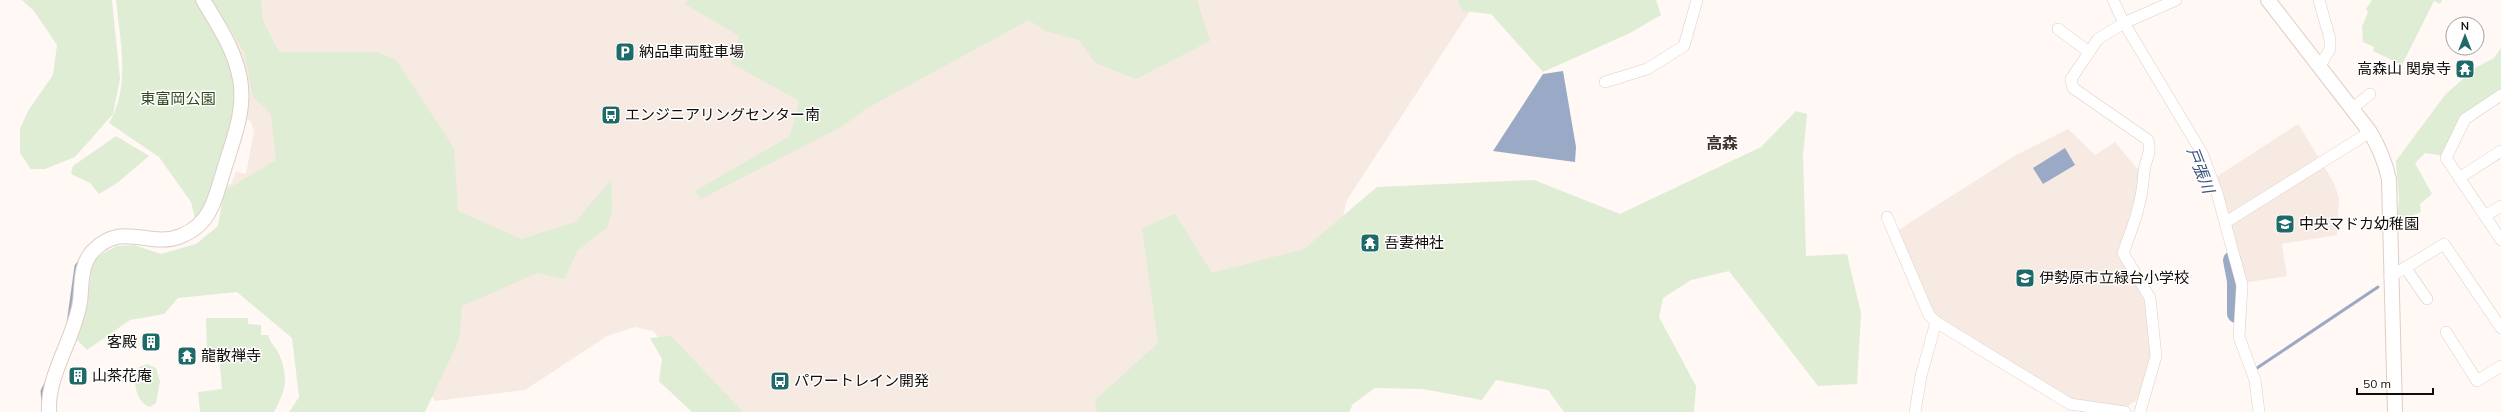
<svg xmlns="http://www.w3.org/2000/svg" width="2501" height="412" viewBox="0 0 2501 412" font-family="Mulish,'Noto Sans JP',sans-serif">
<rect width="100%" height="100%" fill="#fff8f4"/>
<g fill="#f7eae2">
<path d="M210 0H1477L1347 200 1335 247 1281 412H726L653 331 635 327 607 336 525 390 435 401 392 332 224 187 231 184 236 172 246 174 254 131 251 122 246 118Z"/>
<path d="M2298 124 2319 158 2231 215 2226 213 2213 179Z"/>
<path d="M2068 129 2095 155 2115 142 2144 177 2119 253 2147 298 2152 354 2137 400 2126 407 2073 401 1932 313 1897 231 2014 156Z"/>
<path d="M2323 164 2335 186 2339 198 2337 235 2282 244 2287 276 2243 283 2231 226 2233 222Z"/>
</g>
<g fill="#dfedd5">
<path d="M22 0H112L120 79 113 114 75 157 45 169H31L20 153V129L28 111 53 75 57 45 34 11Z"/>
<path d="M116 0H197C212 24 225 47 233 74 245 118 217 184 196 223L191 202 159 157 109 123C131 87 120 40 116 0Z"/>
<path d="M212 0H261L263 20 279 52H377L396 60 454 148 458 211 521 239 575 222 611 180 612 209 608 227 577 251 565 279 537 273 462 306 459 340 425 412H289L299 397 292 338 237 292 178 298 164 314 130 320 87 350 77 340 87 305 92 263 102 254 117 246 134 245 161 254 196 244 218 226 224 191 276 160 271 114 253 97 244 52Z"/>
<path d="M688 0H1197L1210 41 1136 79 1095 63 1079 40 1045 31 1029 20 864 110 843 126 701 199 695 191 790 136 799 101 731 63 739 36 685 4Z"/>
<path d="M1458 0H1656L1661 15 1630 33 1543 72 1491 14 1462 11Z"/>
<path d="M2372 0H2442L2440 4 2434 1 2402 65 2373 51 2374 47 2363 42 2362 27 2368 12 2366 9Z"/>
<path d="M2501 48V90L2468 111 2445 156 2425 153 2415 163 2432 194 2420 204 2421 212 2397 223 2399 199 2396 161 2445 95 2475 68 2494 58Z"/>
<path d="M1796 111 1807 114 1803 155 1806 256 1847 254 1861 313 1857 384 1818 386 1729 271 1691 280 1663 298 1659 317 1696 386 1694 412H1564L1548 390 1496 380 1482 400 1423 389 1375 388 1353 404 1349 412H1097L1095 400 1158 343 1142 228 1175 214 1212 273 1304 249 1377 187 1534 180 1620 214 1761 147Z"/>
<path d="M116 136 149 156 117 183 99 194 90 183 71 174 73 166Z"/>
<path d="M206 318H248V324L261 325V335H268C270 343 276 347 279 354 289 378 286 390 274 412H200L198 392 222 389 219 355 207 356Z"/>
<path d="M671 336 743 412H692L659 381 662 359 650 338Z"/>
<path d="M147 364 156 368 160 381 156 403 150 407C136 403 131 379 139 367Z"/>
</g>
<g fill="#9aaac6">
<path d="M1563 71 1576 147 1575 162 1493 151 1543 74Z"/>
<path d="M2065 148 2075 165 2043 184 2033 168Z"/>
</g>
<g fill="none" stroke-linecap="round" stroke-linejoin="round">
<g stroke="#9aaac6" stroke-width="3">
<path d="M68 324 76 266 80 261"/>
<path d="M2254 370 2378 287"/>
<path d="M43 403 42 391 46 383"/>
</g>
<path stroke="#9aaac6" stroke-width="18" d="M2232 260 2236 281V314"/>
<g stroke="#decec5" stroke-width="12">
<g id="minor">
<path d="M2113 0 2124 23 2202 153 2217 193 2242 285 2239 337 2255 380 2259 412"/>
<path d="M2319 0 2330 39V49L2320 66"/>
<path d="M2058 29 2089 52"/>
<path d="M1605 82 1647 69 1684 46 1697 0"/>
<path d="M2501 95 2465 119 2446 158 2501 240"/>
<path d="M2352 109 2370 94"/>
<path d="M2459 178 2501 151"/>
<path d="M2485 216 2501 206"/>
<path d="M1887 217 1929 315 1936 322 2070 404 2125 412"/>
<path d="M2226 222 2370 132"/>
<path d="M2405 267 2427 299"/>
<path d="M2390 277 2444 244 2501 328"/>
<path d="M2446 332 2477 381 2501 366"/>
<path d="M1915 412 1921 376 1936 322"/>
<path d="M2140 412 2156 356 2150 298 2123 253C2134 224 2142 203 2144 172 2145 160 2152 153 2148 140L2073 88 2071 79 2098 39 2124 23 2176 0"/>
</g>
</g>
<g stroke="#decec5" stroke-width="16">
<g id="tertiary">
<path d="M2268 0 2370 132C2379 147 2385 162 2389 179L2395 412"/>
<path d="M49 412C47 374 74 340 80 302 82 286 80 264 93 251 123 220 149 249 181 236 193 231 204 222 210 210 216 199 219 185 223 173 232 142 246 112 240 79 235 50 218 25 203 0"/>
</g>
</g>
<use href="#minor" stroke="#fff" stroke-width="11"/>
<use href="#tertiary" stroke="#fff" stroke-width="14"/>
</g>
<defs>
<g id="parking-square" transform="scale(1)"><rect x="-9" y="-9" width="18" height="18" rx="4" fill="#1e6a69" stroke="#fff"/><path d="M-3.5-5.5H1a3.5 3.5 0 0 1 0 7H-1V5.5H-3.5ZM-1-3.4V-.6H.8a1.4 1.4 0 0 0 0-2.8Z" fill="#fff"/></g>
<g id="temple-square" transform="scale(1)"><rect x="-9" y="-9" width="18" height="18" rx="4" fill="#1e6a69" stroke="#fff"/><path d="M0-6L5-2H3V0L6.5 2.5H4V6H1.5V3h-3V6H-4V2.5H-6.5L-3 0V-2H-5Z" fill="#fff"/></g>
<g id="bus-square" transform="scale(1)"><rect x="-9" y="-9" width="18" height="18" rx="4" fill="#1e6a69" stroke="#fff"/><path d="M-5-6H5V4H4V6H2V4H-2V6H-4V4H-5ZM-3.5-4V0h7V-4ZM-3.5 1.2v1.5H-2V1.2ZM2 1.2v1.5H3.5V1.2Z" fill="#fff"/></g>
<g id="school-square" transform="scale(1)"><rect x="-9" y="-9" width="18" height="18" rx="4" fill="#1e6a69" stroke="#fff"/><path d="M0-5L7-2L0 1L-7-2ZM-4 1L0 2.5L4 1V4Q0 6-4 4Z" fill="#fff"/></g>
<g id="building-square" transform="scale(1)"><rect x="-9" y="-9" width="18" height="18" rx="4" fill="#1e6a69" stroke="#fff"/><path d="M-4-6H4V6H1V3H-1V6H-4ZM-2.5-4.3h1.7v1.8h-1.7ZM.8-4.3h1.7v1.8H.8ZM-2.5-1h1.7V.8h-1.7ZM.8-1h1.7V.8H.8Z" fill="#fff"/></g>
</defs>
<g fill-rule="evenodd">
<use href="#parking-square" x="625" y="52"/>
<use href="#temple-square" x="2465" y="69"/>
<use href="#bus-square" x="611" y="115"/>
<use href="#school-square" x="2285" y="224"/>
<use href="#temple-square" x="1370" y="243"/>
<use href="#school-square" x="2025" y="278"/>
<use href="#building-square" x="151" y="342"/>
<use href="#temple-square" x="187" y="356"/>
<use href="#building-square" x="78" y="376"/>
<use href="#bus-square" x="780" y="381"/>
</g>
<g text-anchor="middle" stroke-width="3" stroke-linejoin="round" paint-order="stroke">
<g font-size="15" fill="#120d0a" stroke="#fff" text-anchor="start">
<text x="639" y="57">納品車両駐車場</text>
<text x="2451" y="74" text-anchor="end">高森山 関泉寺</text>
<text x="625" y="120">エンジニアリングセンター南</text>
<text x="2299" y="229">中央マドカ幼稚園</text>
<text x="1384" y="248">吾妻神社</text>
<text x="2039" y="283">伊勢原市立緑台小学校</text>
<text x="137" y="347" text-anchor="end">客殿</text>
<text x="201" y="361">龍散禅寺</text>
<text x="92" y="381">山茶花庵</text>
<text x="794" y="386">パワートレイン開発</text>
</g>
<g font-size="15" fill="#32491d" stroke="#fff">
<text x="178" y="104">東富岡公園</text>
</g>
<g font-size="16" font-weight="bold" fill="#40332c" stroke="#fff">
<text x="1722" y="149">高森</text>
</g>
<g font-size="16" font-style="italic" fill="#3d547e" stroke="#fff">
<text transform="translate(2201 170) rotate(69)" y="6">戸張川</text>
</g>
</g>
<g transform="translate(2465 36)"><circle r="19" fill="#ffffff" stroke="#a09e9d"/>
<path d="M0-3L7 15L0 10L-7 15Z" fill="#1e6a69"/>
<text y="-6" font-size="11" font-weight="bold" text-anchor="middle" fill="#120d0a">N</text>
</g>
<path d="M2357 388v6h76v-6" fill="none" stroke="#120d0a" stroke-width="2"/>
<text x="2363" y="388" font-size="12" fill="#120d0a" stroke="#ffffff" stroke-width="3" paint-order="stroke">50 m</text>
</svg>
